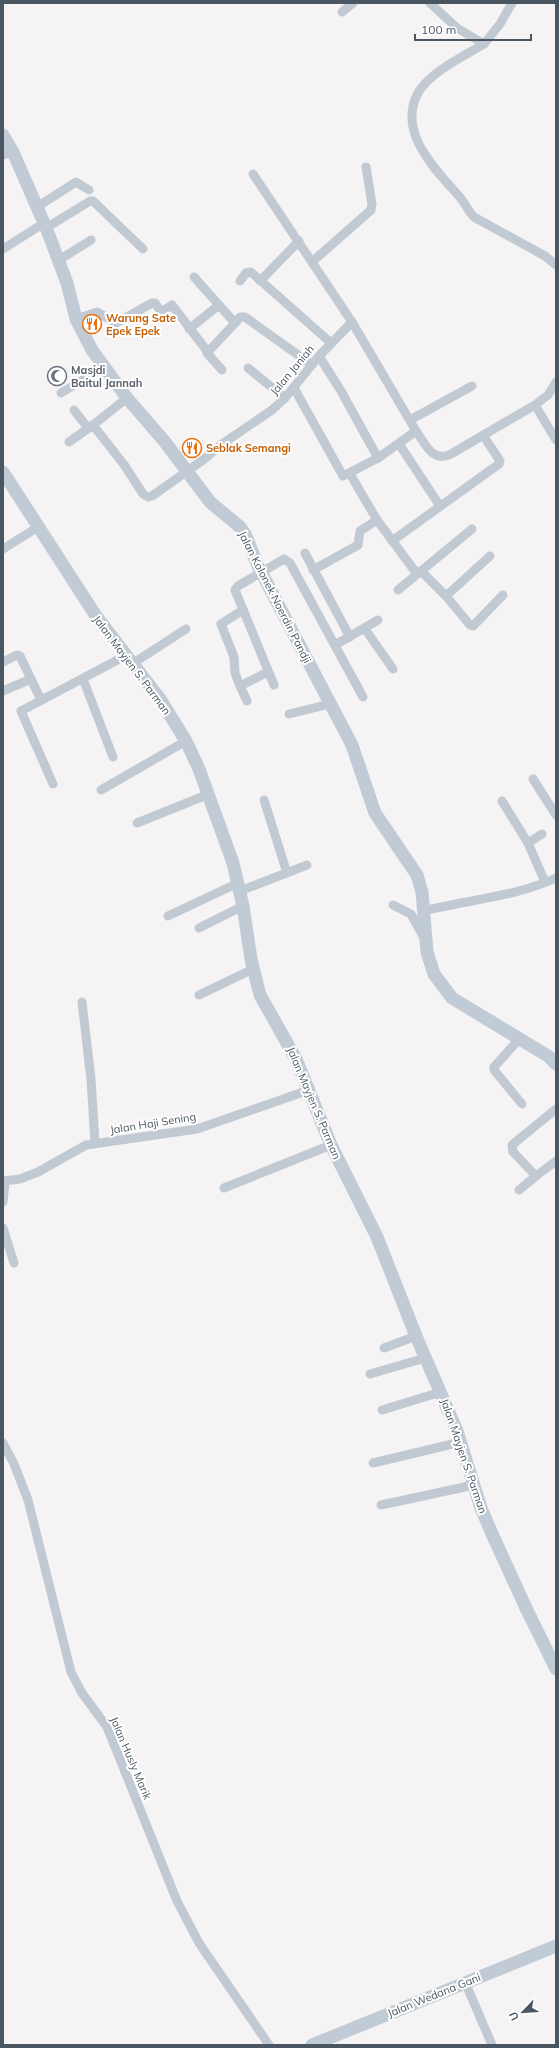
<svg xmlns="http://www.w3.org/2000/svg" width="559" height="2048" viewBox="0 0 559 2048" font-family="Mulish,sans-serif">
<rect width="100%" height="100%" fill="#f5f3f3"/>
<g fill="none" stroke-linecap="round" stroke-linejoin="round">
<g stroke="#c1cad2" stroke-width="9">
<path d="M430 3 457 28 484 44C464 56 430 72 418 93 397 132 435 169 458 195 465 202 467 210 474 217L545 256 556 265"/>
<path d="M342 12 353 3"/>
<path d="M484 44 500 24 512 3"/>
<path d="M3 155 13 152"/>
<path d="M37 207 76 182 89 190"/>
<path d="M46 228 90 201H93L143 249"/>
<path d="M3 249 44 223"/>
<path d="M59 260 91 240"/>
<path d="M313 261 371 210 372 204 366 167"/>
<path d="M194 277 235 323 240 317H245L312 365"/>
<path d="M240 281 246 273 251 272 331 343"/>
<path d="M260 281 299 241"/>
<path d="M76 319 97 312 116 323 152 303H155L161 312 172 305 207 351"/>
<path d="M352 322 416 431C426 445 433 463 451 454L535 405 548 395 556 382"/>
<path d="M189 329 219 305"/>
<path d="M319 356 341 391 378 458"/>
<path d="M248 368 285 398"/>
<path d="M222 370 207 353 235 323"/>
<path d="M294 388 343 476 378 458 416 431"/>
<path d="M61 393 104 367"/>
<path d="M127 398 93 425 125 466 143 494 148 497 152 496 203 460 222 444 272 410 285 398 319 356 352 322 253 174"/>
<path d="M535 405 556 440"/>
<path d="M74 410 88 428"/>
<path d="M410 420 472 386"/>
<path d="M69 442 93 425"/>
<path d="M399 444 440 506"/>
<path d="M350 474 377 520 417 574"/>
<path d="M392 541 499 464 500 461 483 435"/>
<path d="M3 549 38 527"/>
<path d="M305 553 350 637"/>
<path d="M313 570 358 545 360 531 377 520"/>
<path d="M421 571 446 596 470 625 473 626 503 595"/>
<path d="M398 590 472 529"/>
<path d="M446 596 490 556"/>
<path d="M365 629 393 669"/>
<path d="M335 645 378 620"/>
<path d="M3 662 17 655 20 656 41 700"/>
<path d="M132 664 186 629"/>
<path d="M83 679 113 757"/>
<path d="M274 685 235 590 238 586 284 559 290 563 363 697"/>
<path d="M240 686 235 673 234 657 221 624 243 610"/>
<path d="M3 691 31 679"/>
<path d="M247 701 240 686 268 672"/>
<path d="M289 714 330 704"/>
<path d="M533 779 556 815"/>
<path d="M53 784 21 711 125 656"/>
<path d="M101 790 186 741"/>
<path d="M264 800 287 873"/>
<path d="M502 801 528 843 545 882"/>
<path d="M137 823 209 794"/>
<path d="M528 843 542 834"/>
<path d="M240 891 307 865"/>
<path d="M393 905 411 914 423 936"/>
<path d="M423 911C467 900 514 897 556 878"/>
<path d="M168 916 238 883"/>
<path d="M199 928 243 906"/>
<path d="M199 995 253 969"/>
<path d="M82 1002 91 1079 95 1143"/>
<path d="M520 1038 494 1067V1070L522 1104"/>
<path d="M556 1109 512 1145 513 1152 536 1176 556 1161"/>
<path d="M3 1181 20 1179 38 1172 86 1145 197 1129 309 1090"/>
<path d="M224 1188 331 1145"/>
<path d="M519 1190 536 1176"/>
<path d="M3 1202 5 1181"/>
<path d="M3 1228 14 1263"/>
<path d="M384 1348 416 1336"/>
<path d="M370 1374 425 1358"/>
<path d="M382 1410 441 1392"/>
<path d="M3 1443 14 1464 28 1500 71 1672 82 1693 107 1727 177 1901 199 1943 269 2045"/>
<path d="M373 1463 461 1442"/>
<path d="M381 1505 474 1485"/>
<path d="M465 1982 492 2045"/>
</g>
<g stroke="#c1cbd6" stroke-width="13">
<path d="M3 135 13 152 47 230 67 283 76 319 92 350 127 398 165 442 210 502 240 527 245 534 258 566 352 745 375 813 417 875 422 892 427 952 434 974 452 998 548 1056 556 1064"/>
<path d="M3 472 96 616 160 699 186 741 199 769 233 863 243 906 251 959 260 995 296 1059 331 1145 377 1237 416 1336 457 1431 481 1508 493 1536 526 1608 556 1669"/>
<path d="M312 2045 556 1946"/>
</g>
</g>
<defs>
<g id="restaurant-ring" transform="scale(1)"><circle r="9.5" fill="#fff" stroke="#e8710a" stroke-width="1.5"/><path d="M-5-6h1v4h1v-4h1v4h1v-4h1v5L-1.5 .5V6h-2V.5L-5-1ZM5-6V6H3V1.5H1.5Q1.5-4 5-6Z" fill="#e8710a"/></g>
<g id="mosque-ring" transform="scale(1)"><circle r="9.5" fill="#fff" stroke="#6b7280" stroke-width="1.5"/><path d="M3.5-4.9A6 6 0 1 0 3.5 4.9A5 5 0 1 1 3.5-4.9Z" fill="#6b7280"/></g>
</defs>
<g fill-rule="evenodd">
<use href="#restaurant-ring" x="92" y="324"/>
<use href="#mosque-ring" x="57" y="376"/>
<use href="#restaurant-ring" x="192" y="448"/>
</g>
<g text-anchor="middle" stroke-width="4" stroke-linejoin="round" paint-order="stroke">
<g font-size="11" font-weight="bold" fill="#c56008" stroke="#fff" text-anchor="start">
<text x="106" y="322">Warung Sate<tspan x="106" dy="13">Epek Epek</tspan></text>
<text x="206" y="452">Seblak Semangi</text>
</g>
<g font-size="11" font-weight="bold" fill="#5b616d" stroke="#fff" text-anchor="start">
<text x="71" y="374">Masjdi<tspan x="71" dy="13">Baitul Jannah</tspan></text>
</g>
<g font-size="11" fill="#4a5661" stroke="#fff">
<text transform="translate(292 370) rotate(-50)" y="4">Jalan Janiah</text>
<text transform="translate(275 597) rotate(63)" y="4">Jalan Kolonek Noerdin Pandji</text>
<text transform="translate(132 665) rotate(53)" y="4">Jalan Mayjen S. Parman</text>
<text transform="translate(314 1103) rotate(67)" y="4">Jalan Mayjen S. Parman</text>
<text transform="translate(153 1123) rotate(-9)" y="4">Jalan Haji Sening</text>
<text transform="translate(464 1456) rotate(71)" y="4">Jalan Mayjen S. Parman</text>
<text transform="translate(131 1758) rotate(67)" y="4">Jalan Husly Marik</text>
<text transform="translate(434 1995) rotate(-22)" y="4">Jalan Wedana Gani</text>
</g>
</g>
<rect width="559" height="2048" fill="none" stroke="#4a5661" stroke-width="8"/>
<g transform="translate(523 2012) rotate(245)" stroke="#ffffff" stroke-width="3" paint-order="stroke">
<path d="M0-3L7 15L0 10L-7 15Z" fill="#4a5661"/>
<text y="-6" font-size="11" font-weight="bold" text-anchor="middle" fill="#4a5661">U</text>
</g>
<path d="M415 34v6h116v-6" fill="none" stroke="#4a5661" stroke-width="2"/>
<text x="421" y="34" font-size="12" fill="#4a5661" stroke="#ffffff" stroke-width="3" paint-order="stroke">100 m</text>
</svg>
